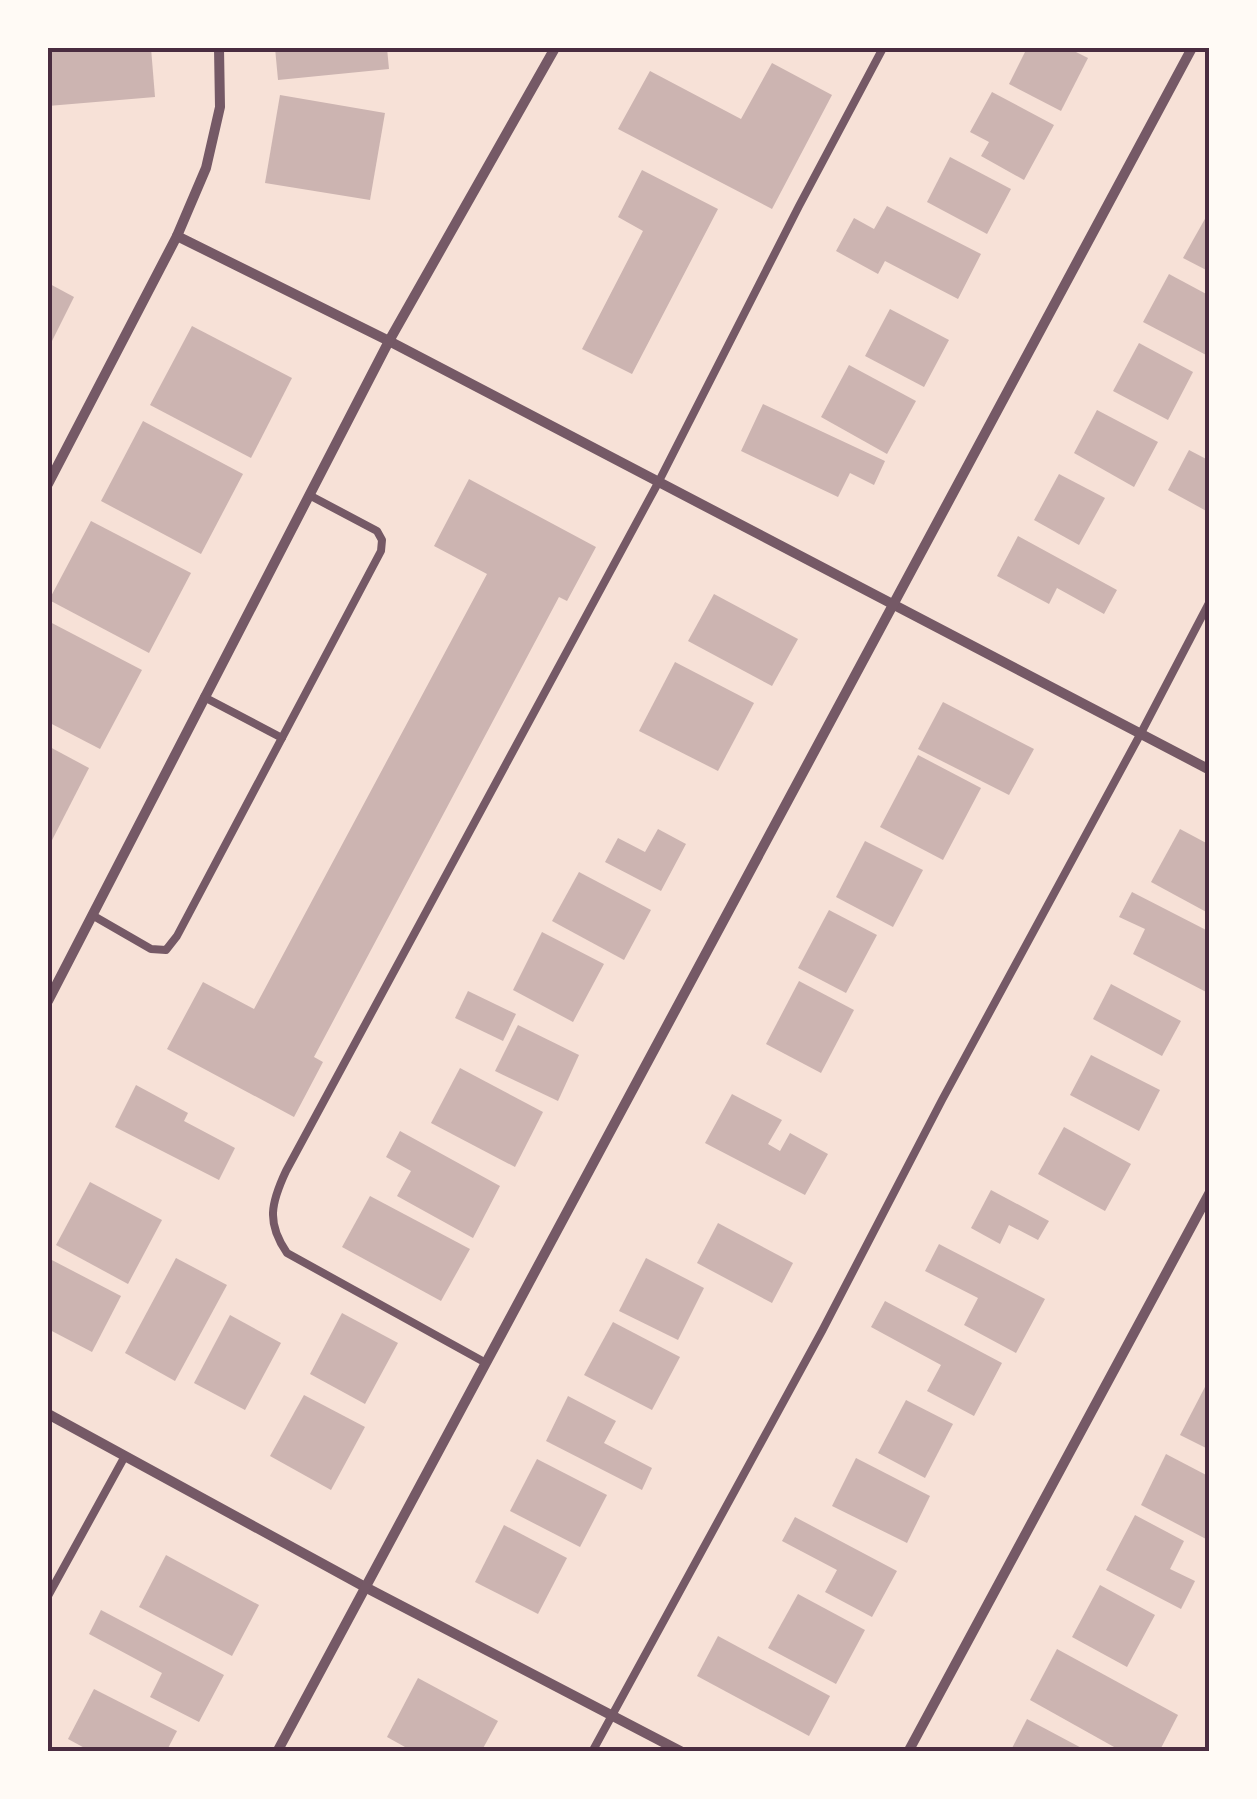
<svg xmlns="http://www.w3.org/2000/svg" width="1257" height="1799" viewBox="0 0 1257 1799" font-family="'Exo 2',sans-serif">
<rect width="100%" height="100%" fill="#f7e1d7"/>
<g fill="#ccb4b1">
<path d="M48 48H151L155 97 48 106Z"/>
<path d="M275 48H387L389 69 278 80Z"/>
<path d="M1027 48H1068L1088 58 1061 111 1009 84Z"/>
<path d="M772 63 832 95 772 209 618 129 650 71 741 119Z"/>
<path d="M992 92 1054 125 1024 180 981 156 989 142 970 132Z"/>
<path d="M280 95 385 113 370 200 265 183Z"/>
<path d="M950 157 1011 189 987 234 927 202Z"/>
<path d="M642 170 718 209 632 374 582 349 643 231 618 217Z"/>
<path d="M887 206 981 254 958 299 885 261 878 274 836 251 854 218 874 229Z"/>
<path d="M1206 217 1210 219V272L1183 258Z"/>
<path d="M1169 274 1210 296V357L1143 322Z"/>
<path d="M48 283 74 297 48 349Z"/>
<path d="M890 309 949 340 924 387 865 356Z"/>
<path d="M192 326 292 378 251 458 150 405Z"/>
<path d="M1139 343 1193 372 1168 420 1113 391Z"/>
<path d="M849 365 916 401 887 454 821 417Z"/>
<path d="M763 404 885 461 874 485 850 473 838 497 741 451Z"/>
<path d="M1097 410 1158 442 1134 487 1074 453Z"/>
<path d="M143 421 243 474 201 554 101 501Z"/>
<path d="M1189 450 1210 461V513L1168 490Z"/>
<path d="M1059 474 1105 498 1079 545 1034 520Z"/>
<path d="M469 479 596 547 567 601 559 597 314 1057 323 1062 294 1117 167 1049 203 982 254 1009 487 574 434 546Z"/>
<path d="M91 521 191 573 149 653 49 600Z"/>
<path d="M1018 536 1117 590 1104 614 1057 588 1049 604 997 576Z"/>
<path d="M714 594 798 639 772 686 688 641Z"/>
<path d="M48 621 142 670 100 749 48 722Z"/>
<path d="M675 662 754 703 718 771 639 731Z"/>
<path d="M943 702 1034 749 1009 795 918 749Z"/>
<path d="M48 746 89 768 48 848Z"/>
<path d="M918 755 981 788 943 860 880 827Z"/>
<path d="M658 829 686 844 661 891 605 862 618 838 645 852Z"/>
<path d="M1180 829 1210 845V914L1151 882Z"/>
<path d="M865 841 923 870 893 927 836 897Z"/>
<path d="M579 872 651 910 624 960 552 921Z"/>
<path d="M1132 892 1210 932V994L1133 954 1145 929 1119 917Z"/>
<path d="M829 910 877 935 846 993 798 968Z"/>
<path d="M542 932 604 964 573 1022 513 990Z"/>
<path d="M799 981 854 1010 821 1073 766 1044Z"/>
<path d="M1111 984 1181 1021 1162 1056 1093 1019Z"/>
<path d="M468 991 516 1014 503 1041 455 1018Z"/>
<path d="M518 1025 579 1055 558 1101 495 1071Z"/>
<path d="M1091 1055 1160 1090 1139 1131 1070 1095Z"/>
<path d="M460 1068 543 1112 515 1167 431 1123Z"/>
<path d="M136 1085 188 1113 184 1121 235 1148 219 1180 115 1127Z"/>
<path d="M732 1094 782 1120 768 1144 780 1151 790 1133 828 1154 805 1195 705 1143Z"/>
<path d="M1064 1127 1131 1164 1105 1211 1038 1174Z"/>
<path d="M400 1131 500 1186 473 1238 397 1196 411 1171 386 1157Z"/>
<path d="M90 1182 162 1220 128 1284 56 1245Z"/>
<path d="M991 1190 1049 1221 1038 1240 1009 1225 1000 1244 971 1228Z"/>
<path d="M370 1196 470 1249 441 1301 342 1247Z"/>
<path d="M718 1223 793 1263 772 1303 697 1263Z"/>
<path d="M939 1244 1045 1299 1016 1353 964 1325 978 1298 925 1271Z"/>
<path d="M48 1258 121 1296 92 1352 48 1329Z"/>
<path d="M176 1258 227 1285 175 1381 125 1353Z"/>
<path d="M646 1258 704 1288 678 1340 619 1311Z"/>
<path d="M885 1301 1002 1363 974 1416 927 1391 941 1365 871 1327Z"/>
<path d="M342 1313 398 1343 365 1404 310 1374Z"/>
<path d="M230 1315 281 1343 245 1410 194 1383Z"/>
<path d="M613 1322 680 1357 652 1410 584 1375Z"/>
<path d="M1206 1385 1210 1387V1450L1180 1435Z"/>
<path d="M304 1395 365 1427 331 1490 270 1456Z"/>
<path d="M568 1396 616 1421 604 1443 652 1468 642 1490 546 1441Z"/>
<path d="M906 1400 953 1424 925 1478 878 1453Z"/>
<path d="M1166 1454 1210 1477V1533L1206 1539 1141 1505Z"/>
<path d="M856 1458 930 1496 907 1543 832 1506Z"/>
<path d="M537 1459 607 1495 580 1547 510 1511Z"/>
<path d="M1135 1515 1184 1541 1170 1569 1195 1581 1181 1609 1106 1570Z"/>
<path d="M795 1517 897 1571 872 1617 825 1592 837 1570 782 1541Z"/>
<path d="M504 1525 567 1558 538 1614 475 1582Z"/>
<path d="M166 1555 259 1605 232 1656 139 1607Z"/>
<path d="M1100 1585 1155 1615 1127 1667 1072 1637Z"/>
<path d="M798 1594 865 1630 836 1684 768 1648Z"/>
<path d="M101 1610 224 1675 199 1722 150 1697 162 1673 89 1634Z"/>
<path d="M718 1636 830 1696 809 1736 697 1676Z"/>
<path d="M1057 1649 1178 1715 1159 1752H1123L1030 1700Z"/>
<path d="M418 1678 498 1721 481 1752H414L387 1737Z"/>
<path d="M94 1689 177 1731 166 1752H92L68 1739Z"/>
<path d="M1027 1719 1089 1752H1010Z"/>
</g>
<g fill="none" stroke-linecap="round" stroke-linejoin="round">
<g stroke="#755966" stroke-width="8">
<path d="M204 697 282 738"/>
<path d="M92 915 151 949 166 950 177 936 381 551 382 540 377 531 309 495"/>
<path d="M486 1363 287 1253C266 1223 271 1203 286 1171L658 483 799 206 883 48"/>
<path d="M48 1596 125 1456"/>
<path d="M592 1752 822 1331 942 1100 1141 733 1210 601"/>
</g>
<g stroke="#755966" stroke-width="10">
<path d="M177 236 389 341 1210 770"/>
<path d="M48 484 177 236 206 168 220 107 219 48"/>
<path d="M48 1001 389 341 555 48"/>
<path d="M48 1414 365 1587 682 1752"/>
<path d="M277 1752 1192 48"/>
<path d="M908 1752 1210 1192"/>
</g>
</g>
<rect width="1257" height="1799" fill="none" stroke="#fffaf5" stroke-width="100"/>
<rect x="50" y="50" width="1157" height="1699" fill="none" stroke="#4a2c40" stroke-width="4"/>
</svg>
